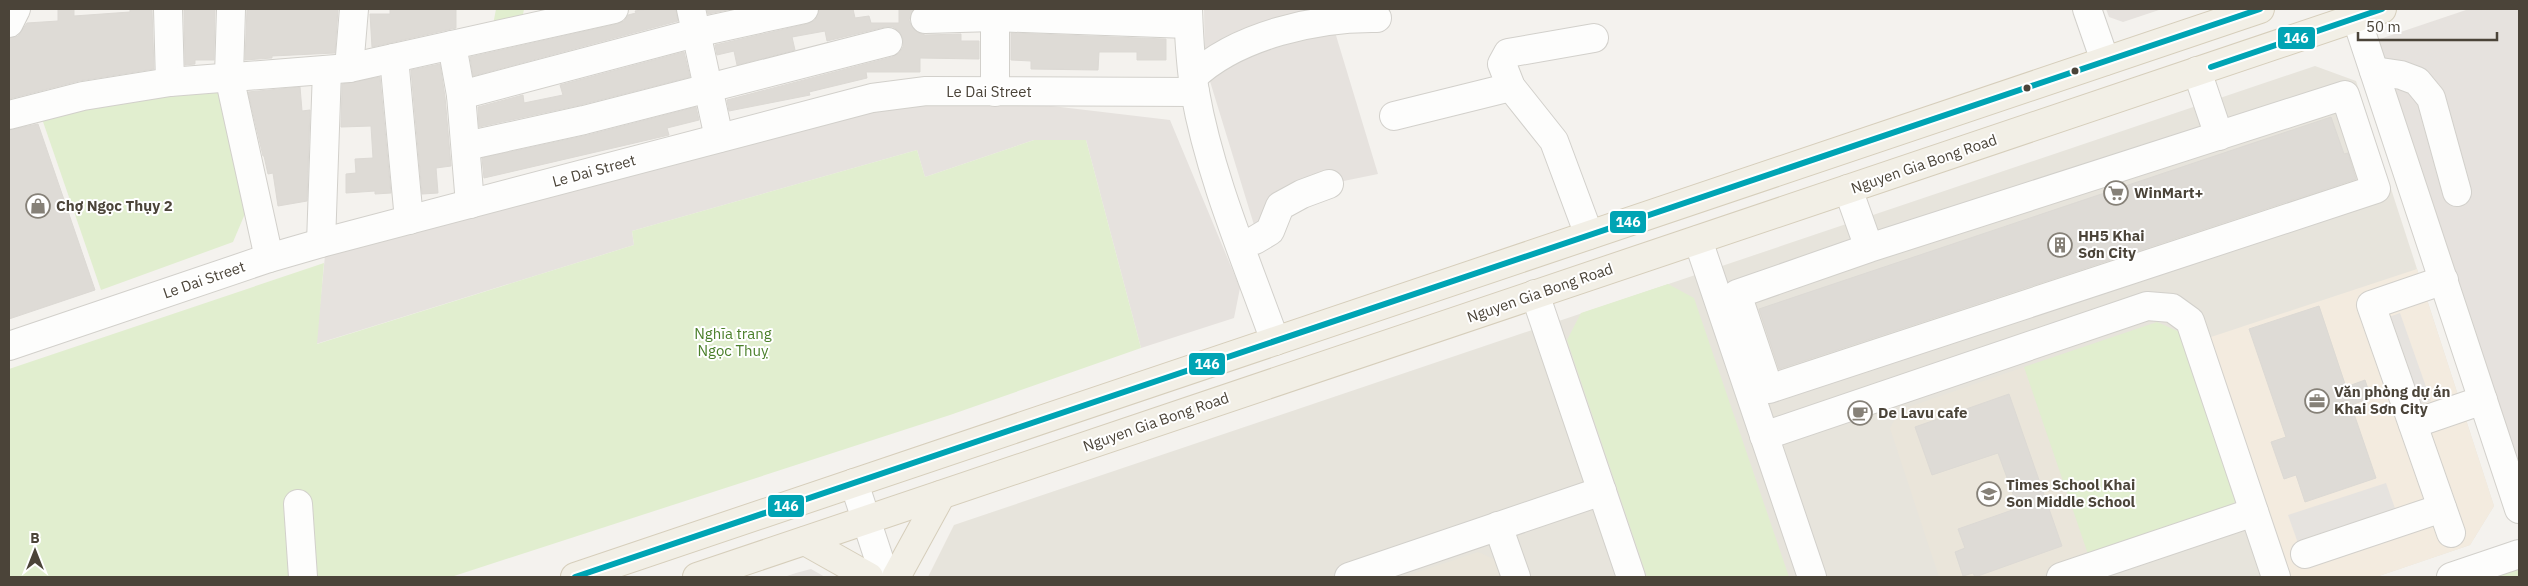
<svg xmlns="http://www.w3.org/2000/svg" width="2528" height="586" viewBox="0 0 2528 586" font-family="'IBM Plex Sans',sans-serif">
<rect width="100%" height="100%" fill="#f4f2ee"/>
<path fill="#e7e4dc" d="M2315 66 2356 81 2494 506 2470 545 2376 577H928L954 525Z"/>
<path fill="#f3ebdf" d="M2417 269 2494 506 2470 545 2376 577H2286L2205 339Z"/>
<g fill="#e6e2de">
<path d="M1204 9H1328L1378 174 1329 184 1258 238 1205 65Z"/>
<path d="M2106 9H2162L2123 22 2109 17Z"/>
<path d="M2469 9H2519V509L2365 44Z"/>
<path d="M926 91 1170 120 1240 288 1234 318 1141 348 1086 140H1034L925 177 917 150 632 231 634 245 316 344 326 246Z"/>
<path d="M811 569 825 577H784L796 573Z"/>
</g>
<g fill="#eae5da">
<path d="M2024 367 2090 560 2038 577H1939L1890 428 1900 410Z"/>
<path d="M1478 552 1496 560 1502 577H1403Z"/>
</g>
<g fill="#e1eecf">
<path d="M496 9H524L520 30 491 36Z"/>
<path d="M215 79 238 146 247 209 233 242 101 290 40 113Z"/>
<path d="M1034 140H1086L1141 348 950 415 451 577H9V369L324 263 317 344 634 245 632 231 917 150 925 177Z"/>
<path d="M1668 284 1694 298 1789 577H1647L1567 340 1581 313Z"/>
<path d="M2157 322 2182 333 2237 497 2231 509 2090 560 2024 367Z"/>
<path d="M2519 556V577H2458Z"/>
</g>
<g fill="#e6e3df">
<path d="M2400 313 2431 401 2417 406 2386 318Z"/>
<path d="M2386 483 2397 514 2299 546 2288 515Z"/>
</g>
<g fill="#dedbd6" stroke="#dcd9d4">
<path d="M58 9H74V16L130 12V9H152L154 69 79 81 9 99V38L18 36 27 23 58 21Z"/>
<path d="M184 9H215L214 60H195V64L185 65Z"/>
<path d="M247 9H338L335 53 272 56V58L245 60Z"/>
<path d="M390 9H456V28L372 47 370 14H390Z"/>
<path d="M647 9H676L678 21 473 76 470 57 617 24 624 21 628 15 636 13 635 11Z"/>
<path d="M707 9H732L708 14Z"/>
<path d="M819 9H853L855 18 869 16 871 23H899V9H914L909 20 912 27 917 32 925 35 961 34V41H979V59L920 58V72H866L867 78 809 92 810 95 729 111 727 100 892 57 899 53 903 47V39L899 31 893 27H885L827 41 825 31 792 37 795 50 737 65 734 51 717 55 715 45 807 24 815 20Z"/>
<path d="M1011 33 1166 39V60H1137V52H1099L1098 70 1031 69V61L1011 60Z"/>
<path d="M684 52 690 77 580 105 479 127 478 107 523 95 524 103 563 95 560 85Z"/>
<path d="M440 64 445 97 451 166 436 168 438 193 422 194 411 70Z"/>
<path d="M380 77 391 193 375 194V191L346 193V174L356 173 355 159 373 158 371 126 341 127 342 84Z"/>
<path d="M300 87 302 111 310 110 307 201 278 206 273 173 268 174 264 156H263L248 92Z"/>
<path d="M696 107 699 120 667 128 669 135 484 178 482 158 588 135Z"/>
<path d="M2331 117 2344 154 2348 153 2356 179 1779 369 1759 309Z"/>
<path d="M38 124 95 290 9 319V130Z"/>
<path d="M2319 306 2346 387 2365 380 2371 398 2351 405 2376 478 2305 502 2296 475 2284 479 2271 442 2286 437 2249 329Z"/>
<path d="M2009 394 2062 546 1975 577 1973 573 1963 576 1955 552 1965 548 1958 529 2018 508 1998 453 1932 475 1915 427Z"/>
</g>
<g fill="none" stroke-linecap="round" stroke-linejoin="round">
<g stroke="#d2d0cb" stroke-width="30">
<g id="minor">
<path d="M168 9 170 82"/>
<path d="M231 9 229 76 269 258"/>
<path d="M691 9 719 138"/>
<path d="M995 9V92"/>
<path d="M1188 9C1189 37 1190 64 1195 92 1210 177 1246 260 1275 341"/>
<path d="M2087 9 2105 61"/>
<path d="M2356 17 2519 509"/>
<path d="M925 19 994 17 1188 24"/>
<path d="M9 23 16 9"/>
<path d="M452 45 461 95 470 204"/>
<path d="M394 58 409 220"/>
<path d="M349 68 354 9"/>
<path d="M2197 71 2219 136"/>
<path d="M2374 71 2401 75 2417 81 2431 98 2457 192"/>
<path d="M1193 77C1237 35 1318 17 1377 18"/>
<path d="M461 95 695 33 804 9"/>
<path d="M9 115 83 96 170 82 349 68 614 9"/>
<path d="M1394 116 1511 87"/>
<path d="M466 146 584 120 888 42"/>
<path d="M1848 189 1869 248 2345 95 2376 189 1769 389 1737 294 1869 248"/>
<path d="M1589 235 1554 141 1511 87 1502 64 1508 53 1594 38"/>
<path d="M1255 240 1270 231 1280 206 1302 194 1329 184"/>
<path d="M1698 240 1812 577"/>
<path d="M321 243 327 70"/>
<path d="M2444 280 2371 305 2451 533"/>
<path d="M1535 294 1631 577"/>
<path d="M9 346 269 258 321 243 872 98 926 91 1195 92"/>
<path d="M2413 424 2483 400"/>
<path d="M1764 436 2147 306 2172 308 2190 321 2276 577"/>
<path d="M854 483 885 577"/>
<path d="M298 504 303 577"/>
<path d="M1498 526 1516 577"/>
<path d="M2305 554 2442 508"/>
<path d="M1349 577 1602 491"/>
<path d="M2061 577 2254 512"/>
<path d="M2451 577 2519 554"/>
</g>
</g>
<g stroke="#d6cebb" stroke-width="30">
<g id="major">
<path d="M805 541 869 577"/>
<path d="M575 577 2260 9"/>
<path d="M697 577 2382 9"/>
<path d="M896 577 941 495"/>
</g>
</g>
<use href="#minor" stroke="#fdfdfc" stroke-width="28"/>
<use href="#major" stroke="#f2efe6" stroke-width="28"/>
<g stroke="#fff" stroke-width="10">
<g id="bus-1">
<path d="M2211 67 2382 9"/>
<path d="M575 577 2260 9"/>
</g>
</g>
<use href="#bus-1" stroke="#00a4b4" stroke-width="6"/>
</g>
<defs>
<g id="supermarket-ring" transform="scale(1.25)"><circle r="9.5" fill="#fff" stroke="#868178" stroke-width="1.5"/><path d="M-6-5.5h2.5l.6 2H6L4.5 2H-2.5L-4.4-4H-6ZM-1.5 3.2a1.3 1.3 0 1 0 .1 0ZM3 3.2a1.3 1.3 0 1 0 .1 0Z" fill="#868178"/></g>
<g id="shop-ring" transform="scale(1.25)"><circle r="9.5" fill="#fff" stroke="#868178" stroke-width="1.5"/><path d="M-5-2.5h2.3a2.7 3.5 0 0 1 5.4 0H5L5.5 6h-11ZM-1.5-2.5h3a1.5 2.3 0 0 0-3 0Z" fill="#868178"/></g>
<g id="building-ring" transform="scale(1.25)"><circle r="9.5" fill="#fff" stroke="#868178" stroke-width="1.5"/><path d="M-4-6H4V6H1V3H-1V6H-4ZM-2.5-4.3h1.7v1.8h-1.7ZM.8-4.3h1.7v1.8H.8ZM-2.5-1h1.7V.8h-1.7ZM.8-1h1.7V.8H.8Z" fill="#868178"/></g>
<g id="office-ring" transform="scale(1.25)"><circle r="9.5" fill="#fff" stroke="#868178" stroke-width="1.5"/><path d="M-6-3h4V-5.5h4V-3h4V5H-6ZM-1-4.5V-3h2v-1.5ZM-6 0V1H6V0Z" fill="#868178"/></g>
<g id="cafe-ring" transform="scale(1.25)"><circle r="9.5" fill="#fff" stroke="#868178" stroke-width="1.5"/><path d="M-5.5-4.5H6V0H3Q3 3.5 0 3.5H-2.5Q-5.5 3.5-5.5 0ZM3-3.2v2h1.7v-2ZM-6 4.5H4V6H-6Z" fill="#868178"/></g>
<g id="school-ring" transform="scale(1.25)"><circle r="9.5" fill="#fff" stroke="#868178" stroke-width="1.5"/><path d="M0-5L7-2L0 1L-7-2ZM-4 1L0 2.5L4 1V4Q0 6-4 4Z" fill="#868178"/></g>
</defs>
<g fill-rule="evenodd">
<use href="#supermarket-ring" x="2116" y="193"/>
<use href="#shop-ring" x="38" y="206"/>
<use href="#building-ring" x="2060" y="245"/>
<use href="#office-ring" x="2317" y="401"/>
<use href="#cafe-ring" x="1860" y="413"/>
<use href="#school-ring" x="1989" y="494"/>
</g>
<g fill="#4b4439" stroke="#fff" stroke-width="2">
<circle cx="2075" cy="71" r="4.5"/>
<circle cx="2027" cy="88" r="4.5"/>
</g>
<g text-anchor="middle" stroke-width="4" stroke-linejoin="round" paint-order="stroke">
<g font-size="15" fill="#4b4439" stroke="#fff">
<text x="989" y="97">Le Dai Street</text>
<text transform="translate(1924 164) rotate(-19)" y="5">Nguyen Gia Bong Road</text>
<text transform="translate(594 171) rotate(-15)" y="5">Le Dai Street</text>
<text transform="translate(204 280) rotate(-19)" y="5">Le Dai Street</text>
<text transform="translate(1540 293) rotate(-19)" y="5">Nguyen Gia Bong Road</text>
<text transform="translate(1156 422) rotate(-19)" y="5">Nguyen Gia Bong Road</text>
</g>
<g font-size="15" font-weight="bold" fill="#4b4439" stroke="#fff" text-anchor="start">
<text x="2134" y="198">WinMart+</text>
<text x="56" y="211">Chợ Ngọc Thụy 2</text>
<text x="2078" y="241">HH5 Khai<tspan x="2078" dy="17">Sơn City</tspan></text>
<text x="2334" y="397">Văn phòng dự án<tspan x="2334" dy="17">Khai Sơn City</tspan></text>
<text x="1878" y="418">De Lavu cafe</text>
<text x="2006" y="490">Times School Khai<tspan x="2006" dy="17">Son Middle School</tspan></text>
</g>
<g font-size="15" fill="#4a7f2a" stroke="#fff">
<text x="733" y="339">Nghĩa trang<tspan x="733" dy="17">Ngọc Thuỵ</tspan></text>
</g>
</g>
<g stroke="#fff" stroke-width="2">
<rect x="2277" y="26" width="39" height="24" rx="5" fill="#00a4b4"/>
<rect x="1609" y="210" width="38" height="24" rx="5" fill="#00a4b4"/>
<rect x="1188" y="352" width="38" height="24" rx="5" fill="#00a4b4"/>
<rect x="767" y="494" width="38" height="24" rx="5" fill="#00a4b4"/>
</g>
<g font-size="14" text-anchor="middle" font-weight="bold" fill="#fff">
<text x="2296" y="43">146</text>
<text x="1628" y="227">146</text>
<text x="1207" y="369">146</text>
<text x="786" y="511">146</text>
</g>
<rect width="2528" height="586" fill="none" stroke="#4b4439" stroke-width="20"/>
<g transform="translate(35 551)" stroke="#ffffff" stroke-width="4" paint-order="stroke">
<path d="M0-4L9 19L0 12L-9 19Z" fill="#4b4439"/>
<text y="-8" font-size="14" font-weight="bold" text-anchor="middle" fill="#4b4439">B</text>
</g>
<path d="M2358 32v8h139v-8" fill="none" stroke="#4b4439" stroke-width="2.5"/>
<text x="2366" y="32" font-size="15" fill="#4b4439" stroke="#ffffff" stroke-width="4" paint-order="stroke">50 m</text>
</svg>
